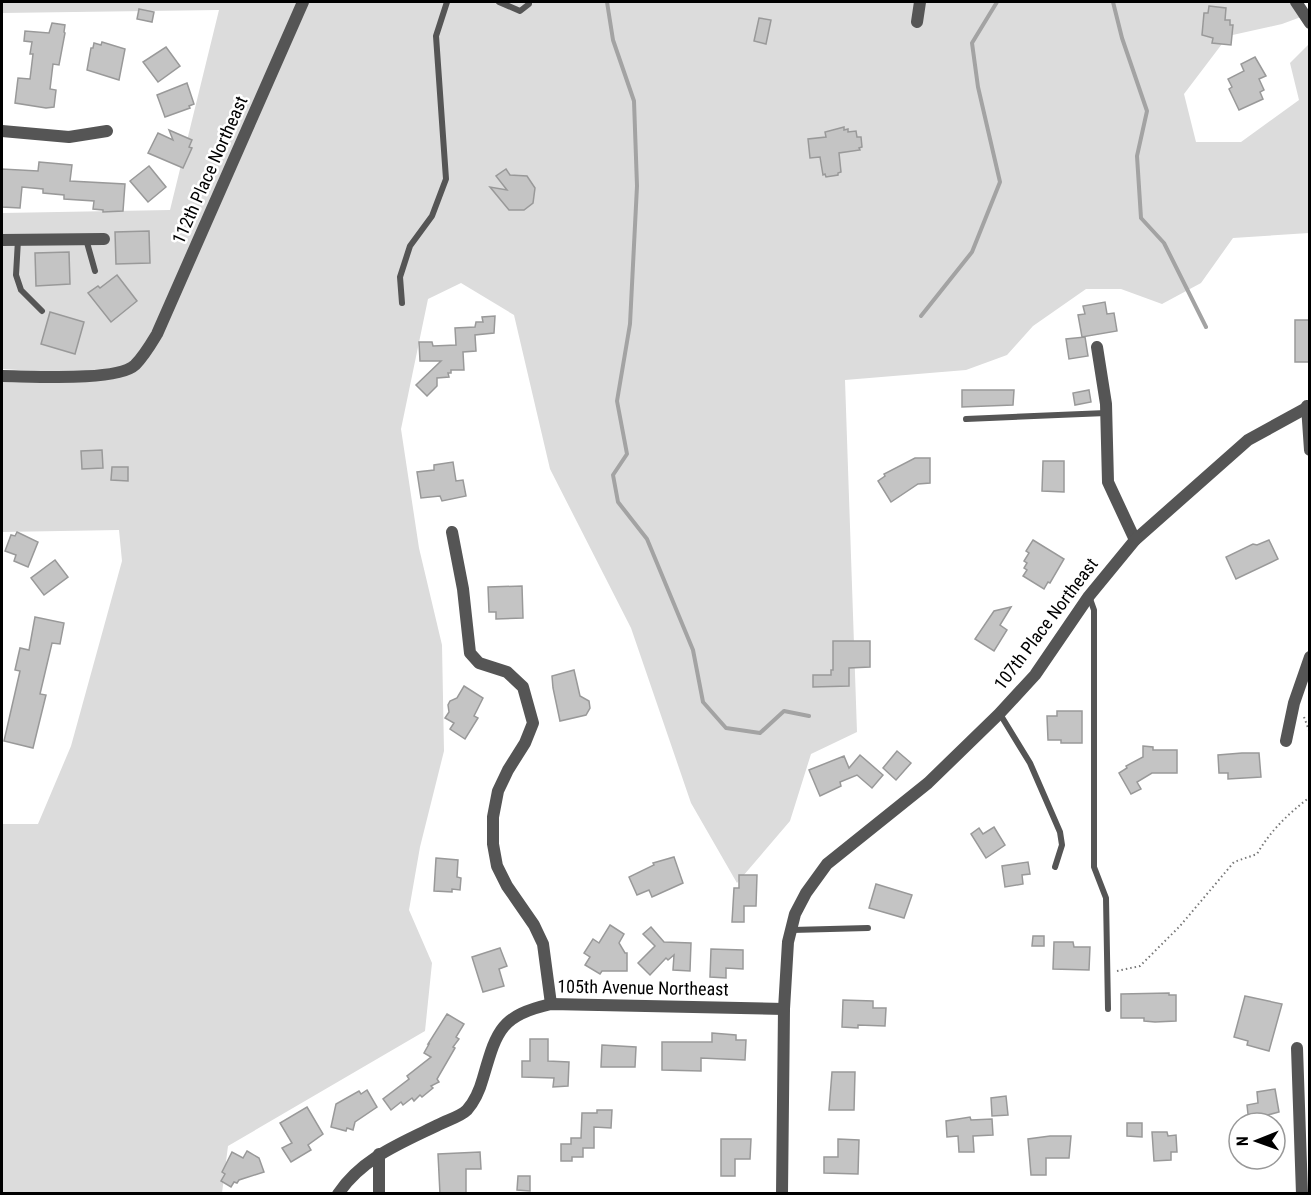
<svg xmlns="http://www.w3.org/2000/svg" width="1311" height="1195" viewBox="0 0 1311 1195" font-family="'Roboto Condensed',sans-serif">
<rect width="100%" height="100%" fill="#fff"/>
<path fill="#dcdcdc" d="M2 2H1300L1309 14 1282 24 1228 36 1184 94 1196 142H1241L1299 100 1290 63 1309 44V233L1233 238 1201 283 1162 304 1121 289H1086L1033 326 1007 355 966 370 845 380 857 732 811 754 790 821 737 883 691 803 631 628 550 469 514 315 461 283 428 299 401 429 419 548 442 645 444 751 420 847 409 910 432 963 425 1031 228 1146 222 1193H2V824H38L71 746 122 561 119 530 2 532V376L84 374 2 369V213L170 210 219 10 2 13Z"/>
<g fill="none" stroke-linecap="round" stroke-linejoin="round">
<g stroke="#a3a3a3" stroke-width="4">
<path d="M607 2 613 40 634 101 637 186 630 324 617 401 627 454 613 475 618 502 647 539 693 650 703 702 726 728 760 733 784 711 809 716"/>
<path d="M1113 2 1122 38 1147 111 1137 156 1141 218 1164 243 1206 327"/>
<path d="M921 316 972 252 1000 182 978 87 972 43 997 2"/>
</g>
</g>
<g fill="#c4c4c4" stroke="#999" stroke-width="1.5">
<path d="M1209 6 1226 8 1225 20H1230V25H1233L1231 45 1212 43 1213 38 1202 35 1204 13H1208Z"/>
<path d="M139 9 154 12 152 22 137 19Z"/>
<path d="M759 18 771 20 766 44 754 41Z"/>
<path d="M52 23 65 25 64 32 65 33 59 65 53 64 50 89 56 90 54 107 46 108 15 103 18 78 30 79 33 54H30L32 42 24 41 25 31 49 33Z"/>
<path d="M102 42 125 49 119 80 87 70 91 48H93L94 43 101 45Z"/>
<path d="M166 47 180 66 158 82 143 62Z"/>
<path d="M1255 57 1266 76 1259 79 1264 90 1260 92 1263 99 1239 110 1229 89 1232 87 1228 79 1244 71 1241 64Z"/>
<path d="M187 83 194 104 189 106 190 108 165 117 157 95Z"/>
<path d="M844 127V130L848 129V132L856 131 857 137H861L862 147 859 148 860 150 839 153 841 172 838 173V175L826 177 825 174 823 175 820 157 810 158 808 139 826 137 825 132Z"/>
<path d="M169 130 192 140 189 147 192 148 183 168 148 153 158 133 173 140Z"/>
<path d="M39 162 72 165 70 181 125 184 123 211 103 212V210L93 209 94 201 64 199V195L43 193V189L22 187 20 208 2 207V169L38 171Z"/>
<path d="M149 166 166 187 148 202 130 181Z"/>
<path d="M506 169 510 175 527 176 535 188 533 203 524 210H509L490 187 507 190 496 176Z"/>
<path d="M149 231 150 263 116 264 115 232Z"/>
<path d="M69 252 70 284 36 286 35 253Z"/>
<path d="M117 275 137 301 111 322 88 293 98 286 100 288Z"/>
<path d="M1105 302 1107 314 1114 313 1117 331 1082 337 1078 315 1085 314 1083 306Z"/>
<path d="M50 312 84 322 75 354 41 344Z"/>
<path d="M495 316 494 333 475 335 476 351 463 352 464 370H451V373H448L449 377 437 378V386L427 396 416 385 441 361H420L419 342H432L433 346 456 345 455 328 475 327 476 322H483L482 317Z"/>
<rect x="1295" y="320" width="15" height="42"/>
<path d="M1085 337 1088 356 1069 359 1066 339Z"/>
<path d="M962 390H1014L1013 405 962 407Z"/>
<path d="M1089 390 1091 402 1075 405 1073 393Z"/>
<path d="M102 450 103 468 82 469 81 451Z"/>
<path d="M915 458H930V483L918 484 891 502 878 481 885 476 884 474Z"/>
<path d="M1043 461H1064V492L1042 491Z"/>
<path d="M453 462 456 481 463 480 466 496 442 501 440 496 421 498 417 472 434 470V465Z"/>
<path d="M112 467H128V481L111 480Z"/>
<path d="M17 532 38 542 28 567 14 561 16 555 5 551 11 535 15 536Z"/>
<path d="M1033 540 1064 559 1050 583 1048 582 1044 589 1023 576 1027 570 1024 568 1027 563 1024 561 1029 553 1026 551Z"/>
<path d="M1269 540 1278 559 1236 579 1226 557 1253 544 1257 545Z"/>
<path d="M55 560 68 577 44 595 31 578Z"/>
<path d="M522 586 523 618 496 619V612H489L488 587Z"/>
<path d="M1011 607 1000 625 1007 630 994 651 975 639 994 611Z"/>
<path d="M35 617 64 623 60 644 52 643 40 694 46 695 33 748 4 741 20 671 15 670 20 648 29 650Z"/>
<path d="M833 641H870V667L849 668V686L813 687V675H831V670H833Z"/>
<path d="M574 670 580 696 589 701 590 708 586 715 560 721 553 688 552 676Z"/>
<path d="M464 686 483 698 474 716 478 718 465 739 450 729 454 723 445 718 449 712 448 705 450 701 457 698Z"/>
<path d="M1057 711H1082V743H1061V740H1048L1047 716H1057Z"/>
<path d="M1143 746 1153 747V750H1177V773H1152L1137 782 1141 789 1131 794 1119 773 1127 768 1126 766 1143 757Z"/>
<path d="M897 751 911 763 896 780 883 768Z"/>
<path d="M1242 753H1259L1261 777 1228 779V773H1219L1218 755Z"/>
<path d="M860 755 883 775 872 788 857 775 840 782 841 786 820 796 809 770 844 756 849 768Z"/>
<path d="M994 827 1005 845 986 858 971 834 979 828 983 834Z"/>
<path d="M674 857 683 883 652 897 649 890 637 895 629 877 654 865 653 863Z"/>
<path d="M436 858 458 860 457 877 461 878 460 890 452 889V892L434 891Z"/>
<path d="M1028 862 1030 874 1022 875 1023 884 1005 887 1002 866Z"/>
<path d="M739 875H757L756 906H744V922H732L734 888H739Z"/>
<path d="M876 884 912 895 904 918 869 908Z"/>
<path d="M610 925 624 934 619 943 625 953H627V971H602L600 974 585 965 590 957 584 953 593 939 599 943Z"/>
<path d="M651 927 664 942 691 943 690 971 673 970 674 955 668 960 666 958 650 975 638 963 655 946 643 934Z"/>
<path d="M1033 936H1044V946H1032Z"/>
<path d="M1054 942H1073L1074 947H1090L1089 970 1053 969Z"/>
<path d="M500 948 507 966 499 969 504 986 483 992 472 957Z"/>
<path d="M711 949 743 950V969L726 968V978L710 977Z"/>
<path d="M1169 993V995H1176V1021L1155 1022 1144 1021V1018H1121V994Z"/>
<path d="M1245 996 1282 1004 1269 1051 1247 1045 1248 1041 1234 1037Z"/>
<path d="M843 1000 873 1001V1008H886L885 1026 858 1025V1028L842 1027Z"/>
<path d="M447 1014 464 1024 456 1037 459 1039 453 1047 455 1048 437 1079 439 1082 431 1086 433 1088 422 1097 420 1095 414 1101 412 1098 403 1105 401 1102 391 1110 383 1099 409 1079 407 1076 431 1057 424 1053 429 1044H428Z"/>
<path d="M712 1033 736 1035V1040H746L745 1060 701 1058V1071L662 1070V1042H712Z"/>
<path d="M530 1039H548V1061L569 1062 568 1086 553 1087 554 1078 522 1077V1061H530Z"/>
<path d="M602 1045 636 1047 635 1067H601Z"/>
<path d="M832 1072H855L854 1110H829Z"/>
<path d="M1275 1089 1279 1112 1260 1117 1261 1123H1249L1247 1105 1258 1103 1257 1092Z"/>
<path d="M367 1090 377 1107 355 1122 353 1130 347 1128 346 1131 331 1127 336 1104 359 1091 361 1094Z"/>
<path d="M1006 1096 1008 1115 992 1116 991 1098Z"/>
<path d="M307 1107 323 1134 308 1145 311 1150 291 1162 282 1148 292 1143 280 1123Z"/>
<path d="M597 1110H612L611 1128 594 1127V1148H583V1157H572V1161H561V1144H571V1138H581L582 1113H597Z"/>
<path d="M970 1117 971 1120 992 1119 993 1135 973 1136 974 1152H959L958 1136 947 1137 946 1121Z"/>
<path d="M1127 1123H1142V1137L1127 1136Z"/>
<path d="M1152 1132H1167L1168 1136 1176 1135 1177 1152H1171V1160L1154 1161Z"/>
<path d="M1050 1136H1071L1069 1158H1046V1175H1031L1028 1139Z"/>
<path d="M721 1139H751L750 1159H735V1176H721Z"/>
<path d="M838 1139 859 1140 858 1174 824 1173V1157H838Z"/>
<path d="M247 1151 259 1158 264 1172 239 1180 237 1183 234 1182 231 1187 221 1181 225 1174 222 1172 232 1152 243 1158Z"/>
<path d="M480 1152 481 1169H466V1194H440L438 1154Z"/>
<path d="M518 1176H530V1191L517 1190Z"/>
</g>
<g fill="none" stroke-linecap="round" stroke-linejoin="round">
<g stroke="#777" stroke-width="2" stroke-dasharray="1.5 3" stroke-linecap="butt">
<path d="M1304 717 1310 733"/>
<path d="M1117 971 1140 966 1180 926 1234 862 1257 854C1271 830 1288 814 1310 797"/>
</g>
<g stroke="#555" stroke-width="6">
<path d="M499 2 520 11 529 4V2"/>
<path d="M86 239 95 271"/>
<path d="M18 240 16 275 21 290 42 311"/>
<path d="M402 303 400 277 410 246 432 216 446 179 436 36 447 2"/>
<path d="M966 419 1106 413"/>
<path d="M1089 596 1094 610V867L1106 898 1108 1009"/>
<path d="M1000 714 1030 763 1060 832 1062 845 1055 867"/>
<path d="M792 930 868 928"/>
</g>
<g stroke="#555" stroke-width="12">
<path d="M1296 2 1310 23"/>
<path d="M917 22 920 2"/>
<path d="M2 131 69 137 107 131"/>
<path d="M2 240 104 239"/>
<path d="M1097 347 1106 404 1108 482 1135 540"/>
<path d="M2 376C29 376 117 382 135 365 144 356 151 344 157 334L303 2"/>
<path d="M1307 406 1310 450"/>
<path d="M452 532 463 589 470 653 479 663 507 672 523 687 533 723 525 743 508 770 498 791 493 817V844L497 866 507 886 534 925 543 944 551 1004"/>
<path d="M1286 741 1294 703 1310 657"/>
<path d="M1297 1048 1302 1194"/>
<path d="M379 1154V1194"/>
<path d="M338 1194C362 1158 401 1143 438 1125 447 1120 460 1117 467 1110 475 1101 480 1089 483 1078 497 1030 500 1016 551 1004L784 1009"/>
<path d="M782 1194 784 1009 788 942 795 914 806 893 827 864 928 783 999 714 1035 675 1089 596 1135 540 1248 440 1310 406"/>
</g>
</g>
<g text-anchor="middle" stroke-width="5" stroke-linejoin="round" paint-order="stroke">
<g font-size="18" fill="#000" stroke="#fff">
<text transform="translate(210 170) rotate(-66)" y="6">112th Place Northeast</text>
<text transform="translate(1046 624) rotate(-53)" y="6">107th Place Northeast</text>
<text transform="translate(643 988) rotate(1)" y="6">105th Avenue Northeast</text>
</g>
</g>
<rect width="1311" height="1195" fill="none" stroke="#000000" stroke-width="6"/>
<g transform="translate(1257 1141) rotate(269)"><circle r="28" fill="#ffffff" stroke="#999999" stroke-width="1.5"/>
<path d="M0-4.5L10 22L0 15L-10 22Z" fill="#000000"/>
<text y="-9" font-size="16" font-weight="bold" text-anchor="middle" fill="#000000">N</text>
</g>
</svg>
